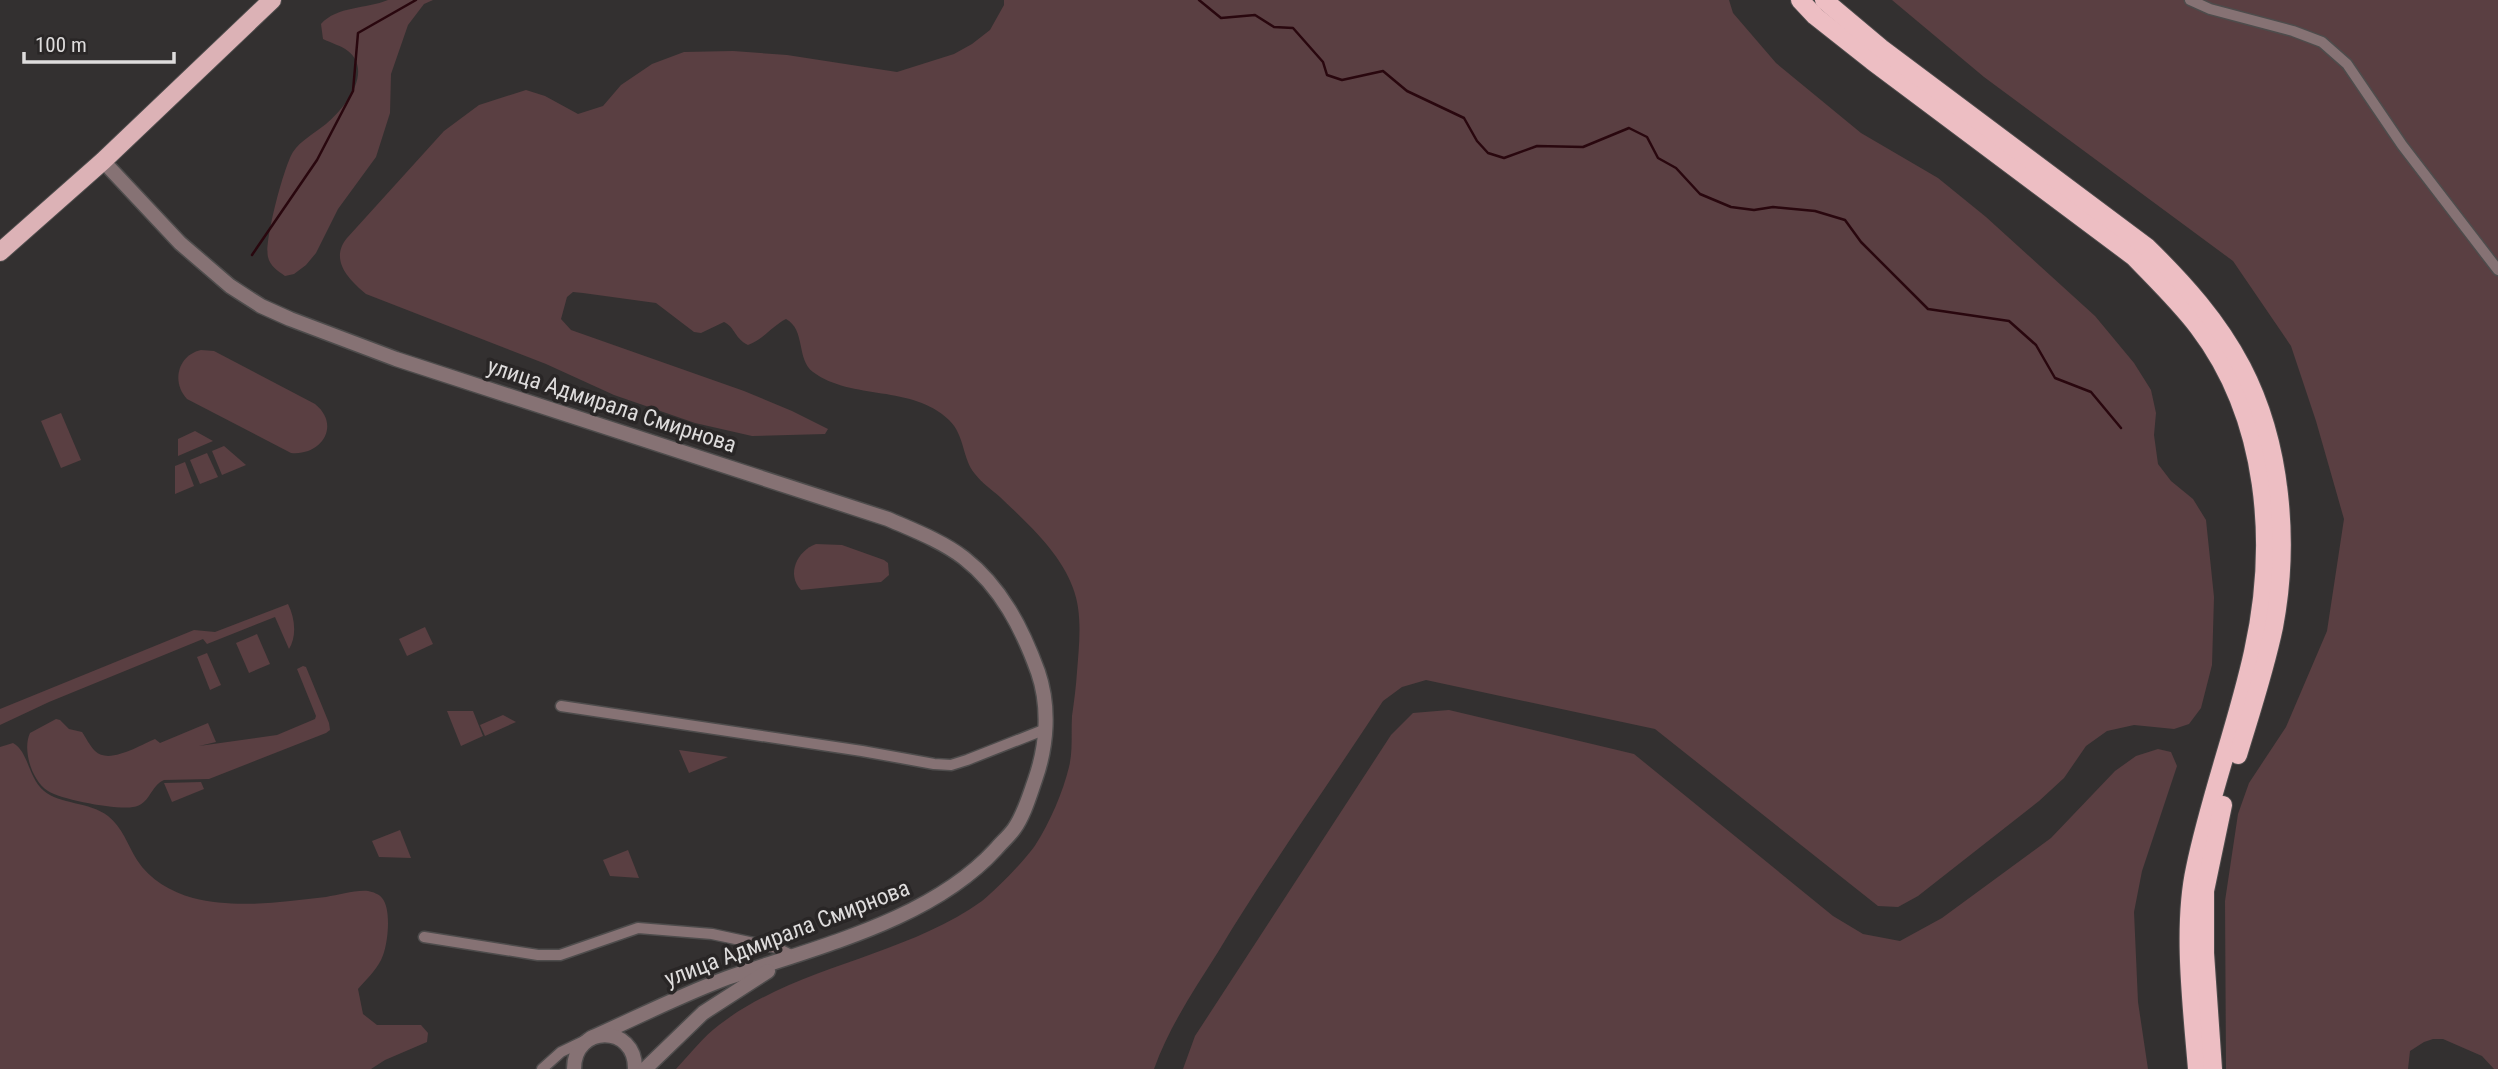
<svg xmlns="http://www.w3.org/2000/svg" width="2498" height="1069" viewBox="0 0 2498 1069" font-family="'Roboto Condensed',sans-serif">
<rect width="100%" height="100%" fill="#333030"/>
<g fill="#5a3f42">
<path d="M388 0H433L424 4 408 25 391 74 390 113 376 157 338 209 316 253 306 265 294 274 285 276C278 271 270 266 268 257 264 242 284 166 293 152 300 141 316 132 326 124 344 109 374 72 348 51 342 46 331 43 323 39L321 24C337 6 366 9 388 0Z"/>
<path d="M1004 0H1729L1733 13 1776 63 1861 133 1938 178 1986 217 2095 316 2134 363 2151 390 2156 413 2154 435 2158 464 2171 481 2193 499 2206 520 2214 597 2212 665 2201 708 2189 724 2174 729 2134 725 2107 731 2086 746 2064 778 2039 801 1918 896 1898 907 1878 906 1655 729 1426 680 1402 687 1383 701C1328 785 1270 866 1218 952 1194 990 1169 1027 1154 1069H676C690 1054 703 1037 719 1025 797 965 902 958 982 901 995 891 1028 857 1036 844 1050 822 1063 792 1069 767 1073 751 1071 733 1072 716 1074 702 1076 687 1077 672 1079 645 1083 614 1073 588 1060 552 1027 523 1000 497 992 490 982 483 975 474 962 459 965 435 949 420 912 384 852 401 813 372 796 359 806 330 786 319 772 326 764 339 748 345 735 339 735 327 724 322L701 333 694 332 656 303 583 293 573 292 567 297 561 319 571 330 744 391 792 411 828 429 825 434 752 436 695 423 614 395 546 364 366 294C349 280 329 260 347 238L444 131 479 105 526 90 545 96 578 114 603 106 621 85 652 64 684 52 733 51 787 55 897 72 954 54 972 44 990 30 1004 5Z"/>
<path d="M1892 0H2498V1069H2494L2482 1056 2443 1039H2433L2424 1042 2410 1051 2408 1069H2226L2225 901 2238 814 2249 783 2286 727 2327 631 2344 519 2316 421 2291 346 2233 261 1984 77Z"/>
<path d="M201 350 214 351 315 404C341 425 322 456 291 453L187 399C171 382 178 355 201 350Z"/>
<path d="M61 413 81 460 61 468 41 421Z"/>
<path d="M195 431 213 441 178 456V439Z"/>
<path d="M224 446 246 465 222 475 212 451Z"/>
<path d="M207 453 218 477 200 484 190 460Z"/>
<path d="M185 462 194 486 175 494V466Z"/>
<path d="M816 544 842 545 884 560 888 563 889 575 881 582 801 590C786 574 797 551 816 544Z"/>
<path d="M288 604C295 618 297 636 289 649L275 617 207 644 203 639 49 702 0 725V709L194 630 215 632Z"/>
<path d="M425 627 433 644 407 656 399 639Z"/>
<path d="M257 634 270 664 249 673 236 643Z"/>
<path d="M207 653 221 685 210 690 197 657Z"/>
<path d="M303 666 306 667 329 723 330 730 326 733 209 779 164 780C150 786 150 805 133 807 117 810 62 800 48 791 32 781 22 750 30 733L56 719 60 720 69 729 82 732C86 738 90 746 95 751 109 765 140 745 155 739L160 743 208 723 216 742 199 746 277 735 315 719 316 716 297 669Z"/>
<path d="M1449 710 1634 754 1833 916 1863 934 1900 941 1942 918 2051 838 2115 771 2136 756 2158 749 2171 752 2177 766 2142 871 2134 912 2138 1002 2148 1069H1183L1195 1036 1391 735 1413 713Z"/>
<path d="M447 711H473L483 736 461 746Z"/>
<path d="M503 715 516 722 485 736 480 725Z"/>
<path d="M13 743C29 752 28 778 44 791 59 804 90 802 108 816 123 828 127 844 137 860 150 880 171 892 193 898 236 909 282 902 326 897 339 895 354 890 368 891 373 892 379 894 382 898 392 909 388 947 381 960 376 970 366 980 358 989L363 1014 377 1025H421L428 1033 427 1042 385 1060 371 1069H0V747Z"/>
<path d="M679 750 728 757 689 773Z"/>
<path d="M201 782 204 789 172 802 164 783Z"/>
<path d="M400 830 411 858 379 857 372 841Z"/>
<path d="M628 850 639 878 610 876 603 860Z"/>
</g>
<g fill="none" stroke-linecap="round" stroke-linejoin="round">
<g stroke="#29070e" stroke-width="2.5">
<path d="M1199 0 1221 18 1255 15 1274 27 1293 28 1323 62 1327 75 1342 80 1383 71 1407 91 1464 118 1477 141 1488 153 1504 158 1537 146 1583 147 1629 128 1647 137 1658 158 1676 168 1700 194 1731 207 1754 210 1773 207 1815 211 1845 220 1861 242 1928 309 2009 321 2036 345 2055 378 2091 392 2121 428"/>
<path d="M252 255 317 160 353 91 358 33 416 0"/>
</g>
<g stroke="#4e4c4c" stroke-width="13">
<g id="minor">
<path d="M2190 0 2210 9 2293 31 2322 42 2347 64 2402 145 2498 270"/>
<path d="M561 706 862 751 934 764 951 765 967 760 1046 729"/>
<path d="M424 937 538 955H560L638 928 712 934 777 948 793 956"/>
<path d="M542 1069 561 1052 586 1040"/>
</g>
</g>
<g stroke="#4e4c4c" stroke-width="17">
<g id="tertiary">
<path d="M103 161 180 243 230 286 261 306 290 319 396 359 888 519C913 530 942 541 964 558 1001 587 1022 628 1038 672 1050 707 1047 746 1035 780 1029 797 1024 815 1014 829 1009 836 1002 842 996 849 930 921 818 946 727 978 681 995 636 1018 591 1038"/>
<path d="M574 1069C574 1024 636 1024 635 1069"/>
<path d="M645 1069 703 1013 768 971"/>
</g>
</g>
<g stroke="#4e4c4c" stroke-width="20">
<path id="primary" d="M0 252 103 161 272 0"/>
</g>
<g stroke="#4e4c4c" stroke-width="20">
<g id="trunk">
<path d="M1800 0 1815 16 1872 61 2134 257C2156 280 2179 302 2198 327 2268 419 2277 544 2253 652 2237 725 2210 795 2195 868 2182 927 2192 1008 2197 1069"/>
<path d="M1824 0 1881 48 2147 247C2184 283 2218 321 2242 367 2282 444 2290 543 2274 627 2265 670 2251 712 2238 755"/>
<path d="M2213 1069 2205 953V891L2223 805"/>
</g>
</g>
<use href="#minor" stroke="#867274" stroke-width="10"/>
<use href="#tertiary" stroke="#867274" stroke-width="14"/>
<use href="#primary" stroke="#dcb2b6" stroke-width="18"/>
<use href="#trunk" stroke="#edbec3" stroke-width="18"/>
</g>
<g text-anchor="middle" stroke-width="7" stroke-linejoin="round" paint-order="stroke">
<g font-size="23" fill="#dedcdc" stroke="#292626">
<text transform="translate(612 405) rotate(18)" y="8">улица Адмирала Смирнова</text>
<text transform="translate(787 933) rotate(-21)" y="8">улица Адмирала Смирнова</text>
</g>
</g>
<path d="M24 52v10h150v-10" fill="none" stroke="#dedcdc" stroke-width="3.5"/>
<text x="35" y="52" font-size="21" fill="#dedcdc" stroke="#292626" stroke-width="5" paint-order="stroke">100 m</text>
</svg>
